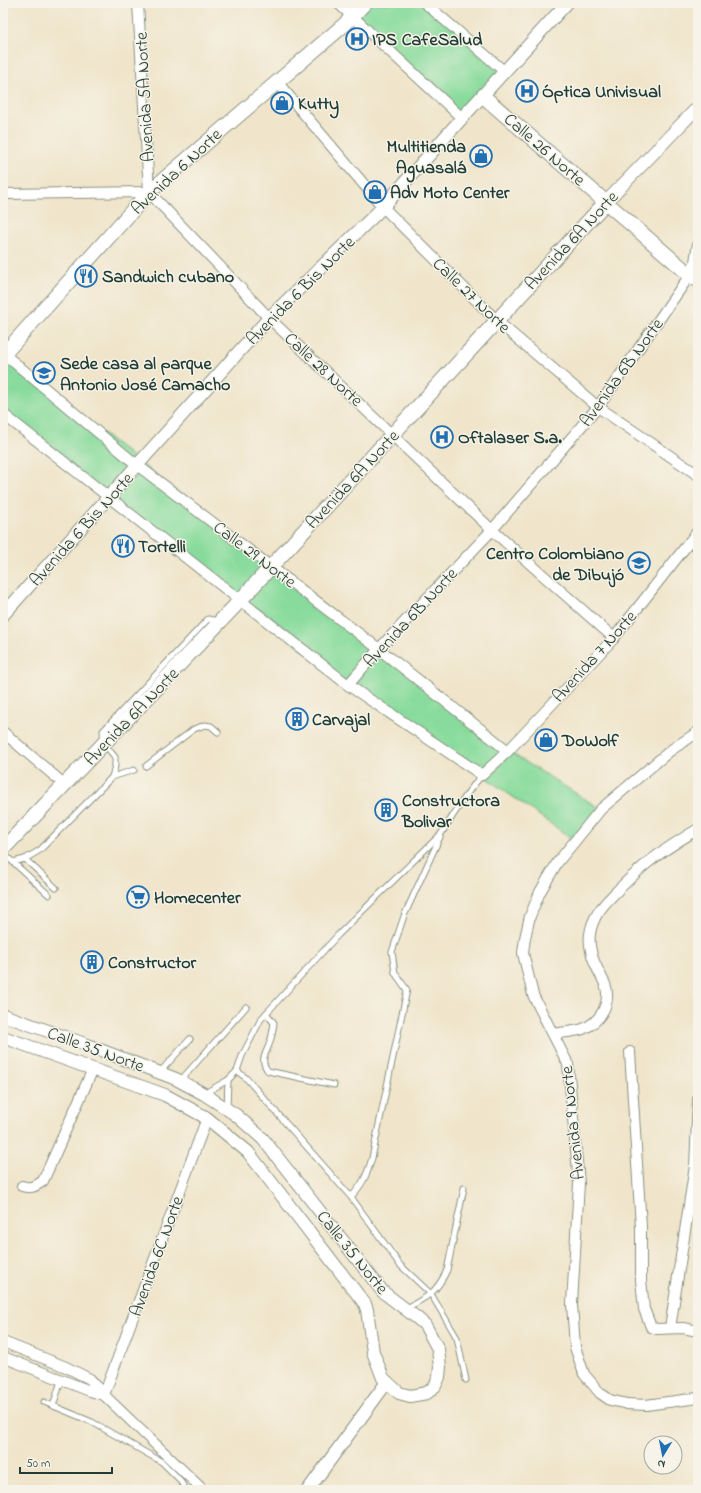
<svg xmlns="http://www.w3.org/2000/svg" width="701" height="1493" viewBox="0 0 701 1493" font-family="'Indie Flower',sans-serif">
<rect width="100%" height="100%" fill="#f7f3e8"/>
<filter id="ink" filterUnits="userSpaceOnUse"><feTurbulence type="fractalNoise" baseFrequency=".025" numOctaves="2"/><feDisplacementMap in="SourceGraphic" scale="8" xChannelSelector="R" yChannelSelector="G"/><feConvolveMatrix kernelMatrix="1 2 1 2 8 2 1 2 1" color-interpolation-filters="sRGB"/></filter>
<filter id="wash" filterUnits="userSpaceOnUse"><feTurbulence type="fractalNoise" baseFrequency=".012" numOctaves="4" result="noise"/><feDisplacementMap in="SourceGraphic" scale="16" xChannelSelector="R" yChannelSelector="G"/><feGaussianBlur stdDeviation="0.9" result="paint"/><feColorMatrix in="noise" values="0 0 0 0 0 0 0 0 0 0 0 0 0 0 0 0 0 1.4 0 .05"/><feComposite in="paint" operator="in"/></filter>
<g filter="url(#wash)">
<rect width="100%" height="100%" fill="#f0e5cb"/>
<g fill="#88db9c" stroke="#548c68">
<path d="M338 3H425L505 72 462 118Z"/>
<path d="M3 355 508 751 601 809 575 841 482 775 348 685 3 414Z"/>
</g>
</g>
<g filter="url(#ink)">
<g fill="none" stroke-linecap="round" stroke-linejoin="round">
<g stroke="#889180" stroke-width="7">
<g id="service">
<path d="M146 766 194 729 205 725 211 726 218 732"/>
<path d="M112 777 134 770"/>
<path d="M3 853 49 895"/>
<path d="M25 859 56 888"/>
<path d="M13 862 25 859 40 850 112 777 115 766V757L104 744 103 731 208 619 218 621"/>
<path d="M266 1013 274 1023C273 1030 272 1036 270 1042 266 1055 259 1059 268 1071L334 1085"/>
<path d="M237 1071 246 1078 351 1197 400 1265 431 1294 457 1338 466 1380"/>
<path d="M160 1072 190 1039"/>
<path d="M180 1081 246 1007"/>
<path d="M205 1093 228 1080 237 1071 242 1056 261 1019 338 935 441 834 469 791 482 775"/>
<path d="M227 1108 228 1080"/>
<path d="M351 1197C363 1184 367 1175 372 1158L407 990 395 973 392 952 404 916 440 837"/>
<path d="M405 1309C427 1297 436 1294 447 1270L464 1188"/>
<path d="M44 1402 92 1422 162 1462 179 1479 186 1490"/>
<path d="M53 1406 61 1381"/>
</g>
</g>
<g stroke="#889180" stroke-width="12">
<g id="minor">
<path d="M138 3 149 192"/>
<path d="M338 3 462 118"/>
<path d="M425 3 505 72"/>
<path d="M277 82 383 207 497 321 598 407 698 475"/>
<path d="M3 194 149 192 269 318 492 530 614 638"/>
<path d="M4 354 137 465 379 649 508 751"/>
<path d="M3 414 348 685 482 775 508 751 614 638 698 531"/>
<path d="M348 685 379 649 492 530 598 407 690 275 695 262 698 243"/>
<path d="M3 732 65 785"/>
<path d="M698 732 671 750 601 809 557 863 540 892 530 916 525 938 523 953 533 995 568 1064 579 1183 572 1304 575 1347 584 1374 600 1393 610 1400 627 1404 646 1405 698 1398"/>
<path d="M553 1034C562 1032 574 1032 583 1029 600 1022 612 1003 605 984 600 973 593 963 591 951 588 939 590 928 595 918 599 909 607 901 614 894 625 883 637 871 650 861 665 849 682 839 698 829"/>
<path d="M630 1052 641 1227V1280L644 1309 651 1327 657 1329 683 1328 698 1331"/>
<path d="M22 1186C31 1189 36 1186 43 1181L93 1069"/>
<path d="M670 1328 695 1166 698 1099"/>
<path d="M3 1342 66 1367 90 1379 104 1395 203 1490"/>
<path d="M3 1357 90 1391 104 1395"/>
<path d="M104 1395 207 1118"/>
</g>
</g>
<g stroke="#889180" stroke-width="14">
<g id="tertiary">
<path d="M606 202 698 107"/>
<path d="M3 615 269 318 383 207 462 118 567 3"/>
<path d="M3 1015 82 1043 176 1079 204 1094 236 1115 263 1139 383 1292 417 1318 425 1325 438 1349 440 1367 439 1377 435 1386 427 1393 410 1396 399 1393 383 1378 373 1352 367 1310 365 1304 248 1152 207 1118 165 1095 3 1037"/>
<path d="M308 1490 387 1382"/>
</g>
</g>
<g stroke="#889180" stroke-width="16">
<g id="secondary">
<path d="M483 96 690 275 698 280"/>
<path d="M3 355 149 192 345 24 365 3"/>
<path d="M3 849 235 606 606 202"/>
</g>
</g>
<use href="#service" stroke="#fff" stroke-width="5"/>
<use href="#minor" stroke="#fff" stroke-width="10"/>
<use href="#tertiary" stroke="#fff" stroke-width="12"/>
<use href="#secondary" stroke="#fff" stroke-width="14"/>
</g>
</g>
<defs>
<g id="hospital-ring" transform="scale(1.15)"><circle r="9.5" fill="#f7f3e8" stroke="#1f6fb2" stroke-width="1.5"/><path d="M-5-5h3v3.5h4V-5h3V5h-3V1.5h-4V5h-3Z" fill="#1f6fb2"/></g>
<g id="shop-ring" transform="scale(1.15)"><circle r="9.5" fill="#f7f3e8" stroke="#1f6fb2" stroke-width="1.5"/><path d="M-5-2.5h2.3a2.7 3.5 0 0 1 5.4 0H5L5.5 6h-11ZM-1.5-2.5h3a1.5 2.3 0 0 0-3 0Z" fill="#1f6fb2"/></g>
<g id="restaurant-ring" transform="scale(1.15)"><circle r="9.5" fill="#f7f3e8" stroke="#1f6fb2" stroke-width="1.5"/><path d="M-5-6h1v4h1v-4h1v4h1v-4h1v5L-1.5 .5V6h-2V.5L-5-1ZM5-6V6H3V1.5H1.5Q1.5-4 5-6Z" fill="#1f6fb2"/></g>
<g id="university-ring" transform="scale(1.15)"><circle r="9.5" fill="#f7f3e8" stroke="#1f6fb2" stroke-width="1.5"/><path d="M0-5L7-2L0 1L-7-2ZM-4 1L0 2.5L4 1V4Q0 6-4 4Z" fill="#1f6fb2"/></g>
<g id="school-ring" transform="scale(1.15)"><circle r="9.5" fill="#f7f3e8" stroke="#1f6fb2" stroke-width="1.5"/><path d="M0-5L7-2L0 1L-7-2ZM-4 1L0 2.5L4 1V4Q0 6-4 4Z" fill="#1f6fb2"/></g>
<g id="building-ring" transform="scale(1.15)"><circle r="9.5" fill="#f7f3e8" stroke="#1f6fb2" stroke-width="1.5"/><path d="M-4-6H4V6H1V3H-1V6H-4ZM-2.5-4.3h1.7v1.8h-1.7ZM.8-4.3h1.7v1.8H.8ZM-2.5-1h1.7V.8h-1.7ZM.8-1h1.7V.8H.8Z" fill="#1f6fb2"/></g>
<g id="supermarket-ring" transform="scale(1.15)"><circle r="9.5" fill="#f7f3e8" stroke="#1f6fb2" stroke-width="1.5"/><path d="M-6-5.5h2.5l.6 2H6L4.5 2H-2.5L-4.4-4H-6ZM-1.5 3.2a1.3 1.3 0 1 0 .1 0ZM3 3.2a1.3 1.3 0 1 0 .1 0Z" fill="#1f6fb2"/></g>
</defs>
<g fill-rule="evenodd">
<use href="#hospital-ring" x="357" y="39"/>
<use href="#hospital-ring" x="527" y="91"/>
<use href="#shop-ring" x="282" y="103"/>
<use href="#shop-ring" x="481" y="156"/>
<use href="#shop-ring" x="375" y="192"/>
<use href="#restaurant-ring" x="86" y="276"/>
<use href="#university-ring" x="44" y="373"/>
<use href="#hospital-ring" x="442" y="437"/>
<use href="#restaurant-ring" x="123" y="546"/>
<use href="#school-ring" x="639" y="563"/>
<use href="#building-ring" x="297" y="719"/>
<use href="#shop-ring" x="546" y="740"/>
<use href="#building-ring" x="386" y="810"/>
<use href="#supermarket-ring" x="138" y="897"/>
<use href="#building-ring" x="92" y="962"/>
</g>
<g text-anchor="middle" stroke-width="3" stroke-linejoin="round" paint-order="stroke">
<g font-size="18" font-weight="bold" fill="#1f3d34" stroke="#f7f3e8" text-anchor="start">
<text x="372" y="45">IPS CafeSalud</text>
<text x="542" y="97">Óptica Univisual</text>
<text x="298" y="109">Kutty</text>
<text x="466" y="152" text-anchor="end">Multitienda<tspan x="466" dy="21">Aguasalá</tspan></text>
<text x="390" y="198">Adv Moto Center</text>
<text x="102" y="282">Sandwich cubano</text>
<text x="60" y="369">Sede casa al parque<tspan x="60" dy="21">Antonio José Camacho</tspan></text>
<text x="458" y="443">Oftalaser S.a.</text>
<text x="138" y="552">Tortelli</text>
<text x="624" y="559" text-anchor="end">Centro Colombiano<tspan x="624" dy="21">de Dibujó</tspan></text>
<text x="312" y="725">Carvajal</text>
<text x="562" y="746">DoWolf</text>
<text x="402" y="806">Constructora<tspan x="402" dy="21">Bolivar</tspan></text>
<text x="154" y="903">Homecenter</text>
<text x="108" y="968">Constructor</text>
</g>
<g font-size="18" fill="#1f3d34" stroke="#f7f3e8">
<text transform="translate(144 97) rotate(-93)" y="6">Avenida 5A Norte</text>
<text transform="translate(545 149) rotate(41)" y="6">Calle 26 Norte</text>
<text transform="translate(176 171) rotate(-43)" y="6">Avenida 6 Norte</text>
<text transform="translate(571 240) rotate(-47)" y="6">Avenida 6A Norte</text>
<text transform="translate(300 290) rotate(-45)" y="6">Avenida 6 Bis Norte</text>
<text transform="translate(472 295) rotate(44)" y="6">Calle 27 Norte</text>
<text transform="translate(324 369) rotate(43)" y="6">Calle 28 Norte</text>
<text transform="translate(621 372) rotate(-54)" y="6">Avenida 6B Norte</text>
<text transform="translate(352 479) rotate(-47)" y="6">Avenida 6A Norte</text>
<text transform="translate(81 529) rotate(-48)" y="6">Avenida 6 Bis Norte</text>
<text transform="translate(255 554) rotate(37)" y="6">Calle 29 Norte</text>
<text transform="translate(410 617) rotate(-47)" y="6">Avenida 6B Norte</text>
<text transform="translate(594 656) rotate(-48)" y="6">Avenida 7 Norte</text>
<text transform="translate(131 716) rotate(-46)" y="6">Avenida 6A Norte</text>
<text transform="translate(96 1049) rotate(20)" y="6">Calle 35 Norte</text>
<text transform="translate(572 1123) rotate(-96)" y="6">Avenida 9 Norte</text>
<text transform="translate(353 1252) rotate(51)" y="6">Calle 35 Norte</text>
<text transform="translate(156 1256) rotate(-70)" y="6">Avenida 6C Norte</text>
</g>
</g>
<rect width="701" height="1493" fill="none" stroke="#f7f3e8" stroke-width="16"/>
<g transform="translate(663 1455) rotate(190)"><circle r="19" fill="#f7f3e8" stroke="#a1aaa0"/>
<path d="M0-3L7 15L0 10L-7 15Z" fill="#1f6fb2"/>
<text y="-6" font-size="11" font-weight="bold" text-anchor="middle" fill="#1f3d34">N</text>
</g>
<path d="M20 1467v6h92v-6" fill="none" stroke="#1f3d34" stroke-width="2"/>
<text x="26" y="1467" font-size="12" fill="#1f3d34" stroke="#f7f3e8" stroke-width="3" paint-order="stroke">50 m</text>
</svg>
